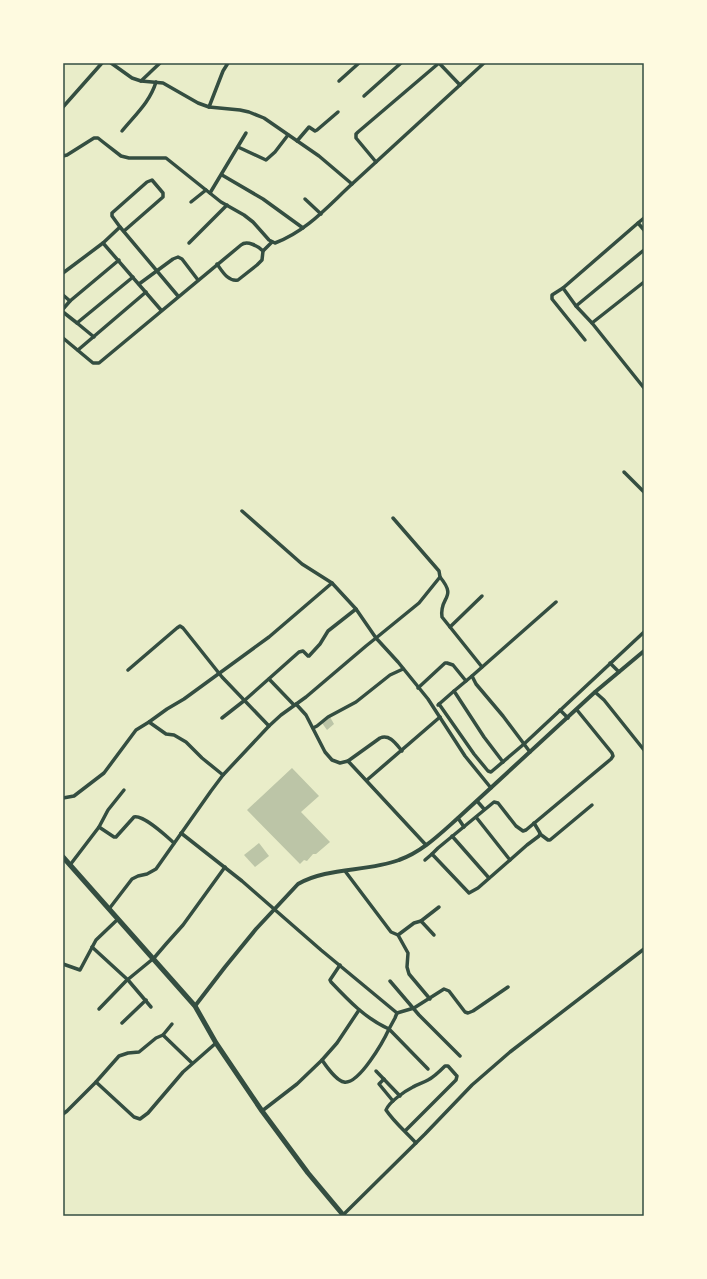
<svg xmlns="http://www.w3.org/2000/svg" width="707" height="1279" viewBox="0 0 707 1279" font-family="Georgia,serif">
<rect width="100%" height="100%" fill="#e9edc9"/>
<g fill="#bcc5a7">
<path d="M330 717 334 724 327 730 322 723Z"/>
<path d="M292 768 319 796 301 812 330 842 316 854H313L307 861 304 860 300 864 247 810Z"/>
<path d="M259 843 269 856 255 867 244 855Z"/>
</g>
<g fill="none" stroke-linecap="round" stroke-linejoin="round">
<g stroke="#344e41" stroke-width="3.5">
<path d="M111 63 132 78 141 81 163 83 198 103 209 107 240 110 249 112 264 118 319 156 352 184 484 63"/>
<path d="M439 63 460 85"/>
<path d="M141 81 160 63"/>
<path d="M339 81 359 63"/>
<path d="M364 96 401 63"/>
<path d="M63 107 102 63"/>
<path d="M209 107 223 71 228 63"/>
<path d="M122 131C135 115 150 102 156 82"/>
<path d="M297 141 309 127 315 131 317 130 338 112"/>
<path d="M238 147 266 160 275 152 288 135"/>
<path d="M63 156 67 155 94 138H98L103 142 121 156 129 158H166L221 202 244 215 253 222 269 240 275 243C307 231 328 206 352 184"/>
<path d="M376 162 356 138V134L358 132 439 63"/>
<path d="M222 175 263 199 303 228"/>
<path d="M210 193 246 133"/>
<path d="M305 199 321 214"/>
<path d="M191 202 206 190"/>
<path d="M644 218 638 223 644 230"/>
<path d="M638 223 563 288 576 306 644 250"/>
<path d="M120 227 112 216V213L147 182 152 180 163 193V197L124 231"/>
<path d="M103 243 120 227 178 296"/>
<path d="M189 243 227 205"/>
<path d="M217 264C222 271 228 282 238 280L257 265 262 260 263 251 272 242"/>
<path d="M63 273 103 243 161 310"/>
<path d="M139 284 173 259 178 257 182 259 198 280"/>
<path d="M563 288 552 295V299L585 340"/>
<path d="M63 295 70 301 119 260"/>
<path d="M576 306 592 323 644 282"/>
<path d="M63 309 70 301"/>
<path d="M63 312 77 323 133 277"/>
<path d="M77 323 94 337"/>
<path d="M592 323 644 388"/>
<path d="M63 338 93 363H99L241 245C247 240 258 246 263 251"/>
<path d="M78 350 146 292"/>
<path d="M624 472 644 492"/>
<path d="M393 518 439 571 440 577 419 603 376 638 398 662 428 699 465 756 491 788"/>
<path d="M440 577C458 599 439 596 442 617L482 667"/>
<path d="M450 627 482 596"/>
<path d="M610 663 619 672"/>
<path d="M128 670 177 628 180 626 183 628 222 677 269 726"/>
<path d="M472 676 454 691 484 737 503 762"/>
<path d="M269 679 294 705"/>
<path d="M418 688 445 663H447L453 665 466 681"/>
<path d="M595 692 604 700 644 750"/>
<path d="M296 704 306 715 325 752 332 760 340 763 348 761 362 776 426 845"/>
<path d="M439 704 474 754 488 771 491 772 524 744 644 632"/>
<path d="M438 705 454 691"/>
<path d="M560 710 568 718"/>
<path d="M222 718 245 700 299 652 303 651 308 656H309L320 644 328 631 356 609"/>
<path d="M149 722 166 734 174 735 186 742 202 758 223 775"/>
<path d="M313 728 317 726 328 717 356 702 390 675 403 669"/>
<path d="M530 752 503 716 476 684 472 676 556 602"/>
<path d="M348 761 380 738C390 734 396 744 402 751"/>
<path d="M367 780 440 717"/>
<path d="M63 798 74 796 104 773 136 730 149 722 167 709 184 699 269 637 332 583"/>
<path d="M477 801 484 809"/>
<path d="M476 817 510 860 478 888 469 893 432 854 438 848 494 802 498 803 516 826 523 831 526 830 611 759 613 756 612 753 577 710"/>
<path d="M458 818 464 827"/>
<path d="M99 827 108 810 124 790"/>
<path d="M181 833 242 881 321 950 397 1013 414 1008 444 989 449 991 465 1012 468 1013 473 1011 508 987"/>
<path d="M540 834 548 840H550L592 805"/>
<path d="M452 836 489 878"/>
<path d="M425 860 432 854"/>
<path d="M510 860 527 845 539 836 540 833 534 823"/>
<path d="M70 865 99 827 114 837H116L134 817C144 815 166 836 174 843"/>
<path d="M345 871 391 932 398 935 414 923 421 921 434 935"/>
<path d="M109 909 132 879 138 876 147 874 156 869 211 791 223 775 269 726 281 715 306 697 366 646 376 638 356 609 332 583 302 564 242 511"/>
<path d="M421 921 439 907"/>
<path d="M398 935 408 953 407 967 409 974 430 999"/>
<path d="M92 947 128 980 151 1007"/>
<path d="M63 964 80 970 96 940 118 919"/>
<path d="M340 965 330 980 331 982C348 1000 366 1019 389 1029L395 1018 397 1013"/>
<path d="M390 981 419 1015 460 1056"/>
<path d="M99 1009 126 981 154 958 166 944 183 925 225 867"/>
<path d="M122 1023 146 1000"/>
<path d="M163 1035 172 1024"/>
<path d="M322 1060 337 1043 359 1010"/>
<path d="M192 1063 163 1035 156 1038 139 1052 128 1053 119 1056 96 1082 134 1117 140 1119 148 1113 183 1072 216 1043"/>
<path d="M376 1071 400 1096"/>
<path d="M384 1079 379 1084 393 1101"/>
<path d="M262 1111 297 1084 322 1060C326 1066 337 1081 344 1082 359 1085 384 1040 389 1029L428 1069"/>
<path d="M63 1114 67 1111 96 1082"/>
<path d="M405 1131 456 1080 457 1076 456 1075 448 1066H445C440 1071 434 1077 428 1080 423 1083 417 1084 413 1087 405 1091 389 1102 386 1110 394 1122 406 1132 416 1143"/>
<path d="M343 1215 425 1134 472 1085 510 1052 644 949"/>
</g>
<path stroke="#344e41" stroke-width="4" d="M195 1006 225 967 256 929 298 884C327 867 367 872 399 860 422 852 440 834 458 818L595 692 644 651"/>
<path stroke="#344e41" stroke-width="5" d="M63 857 195 1006 216 1043 262 1111 308 1173 344 1216"/>
</g>
<rect width="707" height="1279" fill="none" stroke="#fefae0" stroke-width="128"/>
<rect x="64" y="64" width="579" height="1151" fill="none" stroke="#344e41" stroke-width="1.5"/>
</svg>
